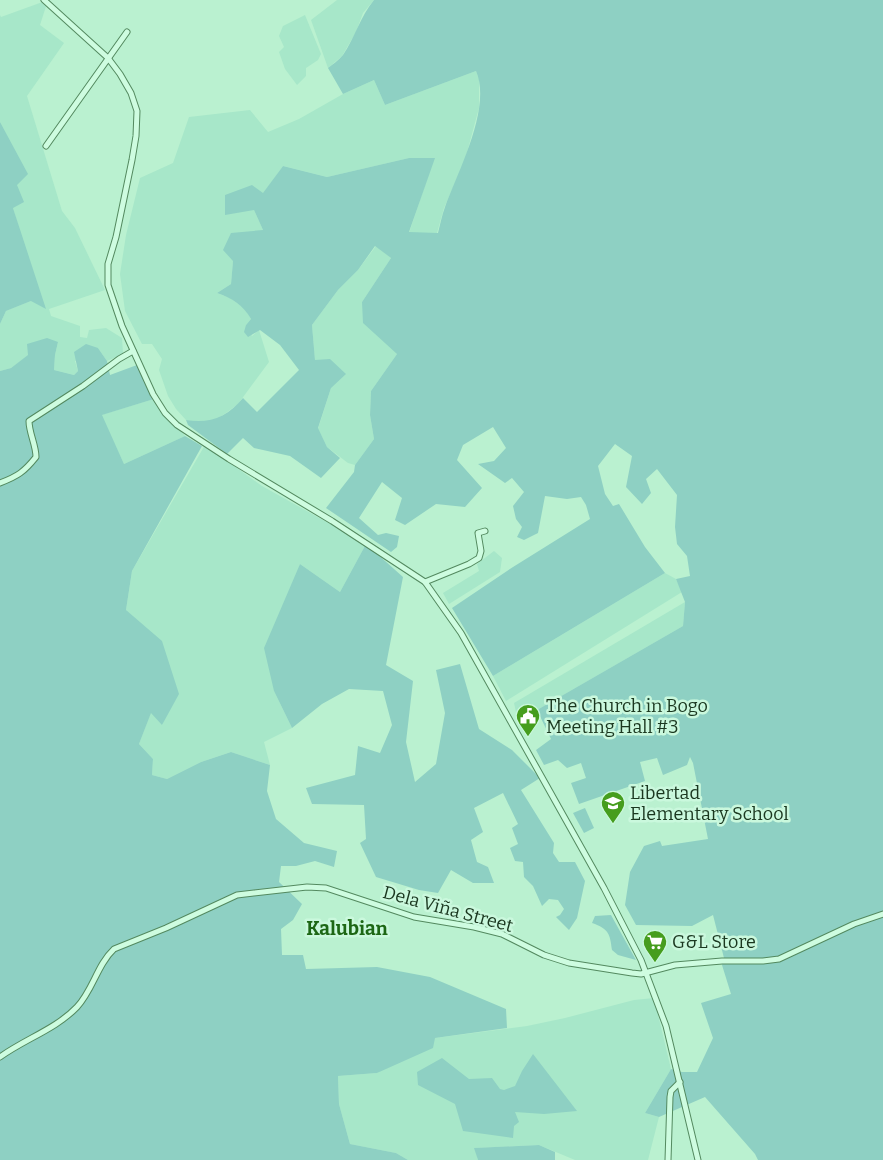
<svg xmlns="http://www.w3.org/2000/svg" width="883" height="1160" viewBox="0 0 883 1160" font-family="Bitter,serif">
<rect width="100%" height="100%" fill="#baf1d0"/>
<g fill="#a7e7c9">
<path d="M48 0 40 25 64 43 27 96 62 211 75 228 105 290 49 309 51 316 80 326V337L87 338 89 330 106 328 122 338 123 354 107 361 98 348 75 361 78 371 74 375 54 370 55 355 58 342 29 355 11 368 0 371V324L6 311 31 301 24 245 13 208 17 185 0 122V15L1 17Z"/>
<path d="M337 0H374L363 13 356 32 342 56 328 68 311 20Z"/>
<path d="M305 15 321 54 318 60 306 68V76L297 85 285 69 279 52 284 47 279 36 283 26Z"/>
<path d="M476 71 479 79V108L465 160 444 208 437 233H409L434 158H409L327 177 283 166 263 194 254 210 263 230 233 261 231 284 217 293 230 298 245 309 251 319 246 325 252 336 259 330 269 362 238 404 226 413 215 420 200 423 186 420 176 409 168 396 159 370 162 359 152 344H142L125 311 120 274 126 235 140 178 173 163 189 117 250 110 268 132 299 119 343 94 374 80 385 105Z"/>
<path d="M376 246 391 258 362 302 397 354 371 391 370 415 374 439 355 465 348 463 327 447 318 429 331 388 315 360 312 325 338 290 358 270Z"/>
<path d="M154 399 185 436 124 464 101 415Z"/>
<path d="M205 445 262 486 366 544 340 592 300 564 274 691 292 728 264 742 270 765 231 752 201 762 167 779 152 775 153 759 139 744 151 712 163 725 126 610 132 571Z"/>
<path d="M494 551 502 558 500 572 449 604 443 593 479 571 477 564Z"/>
<path d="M665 573 676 579 682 592 506 701 493 676Z"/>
<path d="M685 602 683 626 518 721 514 703Z"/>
<path d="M654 998 671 1069 645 1113 659 1117 648 1160H575L539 1145 475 1148 478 1160H408L396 1153 350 1144 339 1104 338 1076 377 1073 435 1038 527 1026 565 1018 634 1000Z"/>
</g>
<g fill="#8ed0c3">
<path d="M374 0H883V1160H758L755 1154 705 1097 659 1117 645 1113 671 1069 682 1072H697L713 1038 701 1003 731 994 722 965 724 958 713 915 692 926 636 925 625 905 630 872 644 846 660 841 662 846 708 839 693 763 690 757 687 765 663 775 657 758 640 762 645 781 579 804 571 783 586 778 581 763 567 768 558 760 544 765 536 750 551 739 537 710 683 626 685 602 676 579 690 576 687 556 677 544 675 527 677 495 657 469 646 479 651 493 642 504 626 487 632 456 615 444 598 466 605 494 613 506 619 504 645 547 665 573 493 676 452 608 513 567 590 519 586 505 581 497 567 499 545 496 538 533 524 540 517 537 522 527 516 519 513 506 524 492 512 478 505 483 478 464 494 461 506 448 493 427 463 445 457 460 482 488 465 507 436 504 405 525 395 520 402 498 382 482 359 518 378 535 386 533 399 536 397 547 391 552 326 508 354 472 355 465 374 439 370 415 371 391 397 354 363 323 362 302 391 258 375 246 358 270 338 290 312 325 315 360 330 359 346 374 331 388 318 428 327 447 340 458 321 478 290 456 254 448 243 438 227 454 188 425 186 420C210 424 227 417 243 398L257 412 299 370 280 345 260 330 248 337 244 332 246 325 251 319C243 305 232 298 217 293L231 284 233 261 223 250 231 233 263 230 254 210 225 215V195L252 185 263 193 283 166 327 177 409 158H435L409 232 438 233C440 225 442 215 445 207 458 171 492 108 476 71L385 105 374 80 343 94 328 68C333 64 339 60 343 55 355 37 360 17 374 0Z"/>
<path d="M0 122 28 174 17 185 24 202 13 208 46 309 31 301 6 311 0 324Z"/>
<path d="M47 338 58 342 55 355 54 370 74 375 78 371 74 352 86 344 98 348 107 361 110 375 137 365 154 399 102 415 124 464 185 436 202 446 132 571 126 610 162 641 179 694 162 725 151 713 139 744 153 759 152 775 167 779 201 762 231 752 270 765 267 791 276 819 304 843 337 851 334 867 315 861 296 866H281L279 882 302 904 293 920 281 929 282 955H303L306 969 377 967 430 977 506 1009 507 1028 435 1038 433 1048 377 1073 338 1076 339 1104 350 1144 396 1153 408 1160H0V371L11 368 28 355 27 344Z"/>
<path d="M366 544 403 577 386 665 413 681 406 742 415 782 436 764 445 713 436 670 460 664 479 729 512 750 540 778 521 790 554 843 553 853 559 862H575L585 881 577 918 569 930 556 917 560 915 564 909 558 900 549 899 542 906 533 886 524 877 523 862 515 861 510 848 518 844 512 828 518 824 503 793 474 808 483 832 471 840 477 862 488 867 494 883H473L451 870 438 893 419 890 376 877 360 843 366 839 364 805 312 804 306 788 355 775 358 746 380 753 392 725 383 691 349 689 322 704 292 728 274 691 264 648 300 564 340 592Z"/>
<path d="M585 808 594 828 584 833 573 813Z"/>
<path d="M611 915 636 960 618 955 612 950C610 934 609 929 592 923L595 916Z"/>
<path d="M533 1054 577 1111 544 1114 515 1112 519 1122 514 1126 513 1138 463 1131 455 1104 418 1085 417 1072 442 1058 469 1079 492 1078 500 1089 504 1090 515 1086 522 1071Z"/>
<path d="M539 1145 555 1152V1160H478L474 1148Z"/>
</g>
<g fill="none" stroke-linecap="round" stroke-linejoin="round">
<g stroke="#53895f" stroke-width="7">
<g id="minor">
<path d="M44 0 108 58 120 74 131 93 137 111 136 136 132 160 116 237 108 264V285L122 326 153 394 165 413 177 425 229 459 332 521 425 582 461 633 604 888 641 960 666 1026 698 1160"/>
<path d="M46 146 127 32"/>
<path d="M0 483C18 476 24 472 36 457 36 445 29 433 29 421L83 386 119 359 133 351"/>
<path d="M425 582 469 564 479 558 481 551 478 533 485 531"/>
<path d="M0 1057C25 1039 56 1029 77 1007 93 990 97 965 114 949L166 928 237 895 307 887 326 888 414 917 474 927 502 934 544 955 569 963 632 973 641 974 675 965 722 961H763L779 959 854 924 883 914"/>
<path d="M668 1160 670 1097 671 1091 680 1082"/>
</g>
</g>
<use href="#minor" stroke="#cefce0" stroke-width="5"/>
</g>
<defs>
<g id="civic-pin" transform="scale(1.25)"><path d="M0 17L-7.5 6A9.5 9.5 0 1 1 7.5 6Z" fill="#469d1e" stroke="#caf8dd"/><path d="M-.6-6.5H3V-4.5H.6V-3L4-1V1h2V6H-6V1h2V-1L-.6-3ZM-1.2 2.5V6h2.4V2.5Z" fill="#fff"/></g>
<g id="school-pin" transform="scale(1.25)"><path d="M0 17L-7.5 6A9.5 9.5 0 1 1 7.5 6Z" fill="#469d1e" stroke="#caf8dd"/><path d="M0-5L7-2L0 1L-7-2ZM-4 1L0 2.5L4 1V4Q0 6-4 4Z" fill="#fff"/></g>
<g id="supermarket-pin" transform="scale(1.25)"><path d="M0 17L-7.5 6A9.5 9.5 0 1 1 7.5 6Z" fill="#469d1e" stroke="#caf8dd"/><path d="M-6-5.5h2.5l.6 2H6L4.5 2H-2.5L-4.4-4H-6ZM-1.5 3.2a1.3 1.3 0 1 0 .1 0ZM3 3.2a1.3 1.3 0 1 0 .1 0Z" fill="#fff"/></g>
</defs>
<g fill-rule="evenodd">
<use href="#civic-pin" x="528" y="716"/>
<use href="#school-pin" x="613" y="803"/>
<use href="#supermarket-pin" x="655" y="942"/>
</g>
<g text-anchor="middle" stroke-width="5" stroke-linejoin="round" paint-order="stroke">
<g font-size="18" fill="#1a371f" stroke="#caf8dd" text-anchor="start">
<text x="546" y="712">The Church in Bogo<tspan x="546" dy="21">Meeting Hall #3</tspan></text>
<text x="630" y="799">Libertad<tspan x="630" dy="21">Elementary School</tspan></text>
<text x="672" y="948">G&amp;L Store</text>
</g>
<g font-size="18" fill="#1a371f" stroke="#caf8dd">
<text transform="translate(448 909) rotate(15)" y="6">Dela Viña Street</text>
</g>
<g font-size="19" font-weight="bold" fill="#1d6715" stroke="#caf8dd">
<text x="347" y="935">Kalubian</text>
</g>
</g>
</svg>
